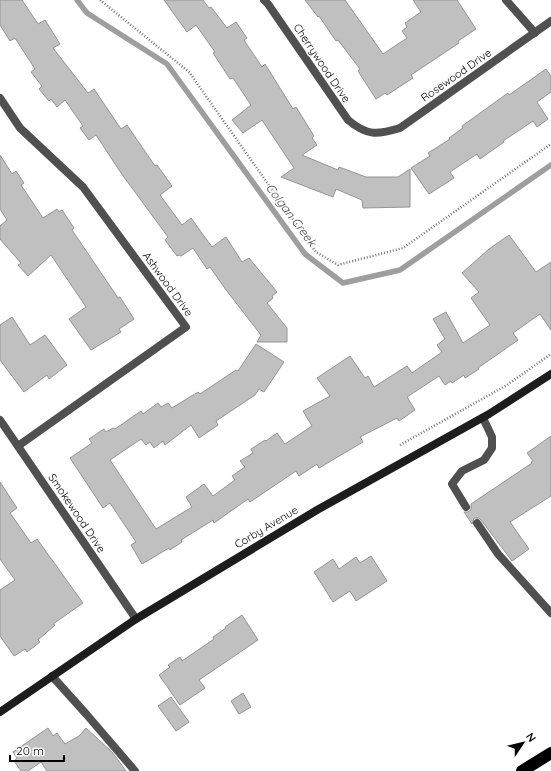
<svg xmlns="http://www.w3.org/2000/svg" width="551" height="771" viewBox="0 0 551 771" font-family="Quicksand,sans-serif">
<rect width="100%" height="100%" fill="#fff"/>
<g fill="none" stroke-linecap="round" stroke-linejoin="round">
<path stroke="#9e9e9e" stroke-width="5.5" d="M77 0 87 13 167 64 305 254 343 283 400 270 551 165"/>
</g>
<g fill="#c0c0c0" stroke="#949494">
<path d="M0 0H22L38 24 45 20 60 44 53 48 88 93 94 89 121 129 127 125 155 166 157 165 172 186 160 195 182 225 191 218 212 247 226 237 242 262 249 258 277 292 272 296 273 298 267 303 287 328V342H257L261 335 226 290 210 267 207 269 193 248 181 256 179 255 177 256 165 240 168 237 121 173 96 135 89 140 80 128 83 126 65 100 57 107 51 99 49 101 39 89 42 86 31 72 35 69 15 38 10 41 0 25Z"/>
<path d="M164 0H203L209 8 211 7 227 28 236 22 247 38 244 40 262 67 265 64 293 109 296 107 314 136 312 138 317 145 302 155 338 170 339 167 366 177H398L410 169V207L363 208 362 200 336 189 333 197 281 177 294 168 262 120 243 133 232 120 251 105 233 78 230 79 213 53 215 52 196 25 187 32Z"/>
<path d="M305 0H345L383 54 407 38 402 31 407 27 405 23 421 12 413 0H457L476 29 458 41 459 43 411 75 413 78 387 95 385 93 376 99 358 71 360 69 338 40 336 41 319 16 318 17Z"/>
<path d="M546 69 551 76V92L537 102 548 119 537 127 533 121 503 141 504 142 480 159 477 154 450 172 454 178 429 194 411 168 430 156 428 153 450 139 449 138 463 128 462 126 508 93 509 95Z"/>
<path d="M0 155 12 174 16 171 24 183 21 185 43 218 57 209 59 212 62 210 74 228 72 230 118 298 120 297 134 319 119 329 121 332 91 350 69 319 86 307 51 255 28 276 18 265 21 263 0 239V226L7 220 0 209Z"/>
<path d="M509 235 536 272 551 262V330L540 314 513 333 518 340 478 368 479 369 465 378 464 375 452 383 451 381 445 385 439 376 407 397 415 410 399 421 397 418 360 437 363 442 319 468 317 464 299 476 296 471 250 502 248 499 214 523 213 520 181 540 182 542 170 550 169 548 142 564 131 545 136 542 110 503 103 508 70 458 92 443 89 439 104 429 106 432 113 428 115 429 141 411 143 414 158 403 161 407 168 403 172 408 198 392 200 394 236 370 238 371 256 344 284 362 264 392 259 389 255 395 216 421 218 425 199 438 191 425 165 445 163 441 154 448 150 442 146 445 141 439 110 460 156 529 192 507 186 497 204 484 213 496 235 480 232 476 245 467 240 461 253 453 251 449 265 440 266 441 277 433 285 444 312 426 303 411 330 396 317 378 350 356 365 378 368 376 374 387 407 366 412 373 442 352 437 345 445 339 433 319 446 312 463 343 490 325 471 298 479 292 462 273 489 249Z"/>
<path d="M12 317 30 345 45 335 67 365 49 379 47 375 24 392 0 360V325Z"/>
<path d="M551 436V496L510 522 529 549 512 561 481 520 479 518H474L472 524 464 512H468L471 510V504L532 463 531 462 533 461 527 453Z"/>
<path d="M0 482 17 508 10 513 31 543 37 539 83 603 53 624 55 625 38 640 40 642 27 652 25 649 14 656 0 636V590L15 580 0 559Z"/>
<path d="M371 556 387 581 356 601 350 591 333 602 314 572 333 559 339 569 356 557 360 563Z"/>
<path d="M242 615 258 640 199 680 205 688 180 705 159 675 170 667 168 665 180 657 182 661 214 639 213 637 226 628 225 627Z"/>
<path d="M243 693 251 707 239 714 231 701Z"/>
<path d="M171 697 189 722 176 731 158 706Z"/>
<path d="M48 728 53 736 57 733 65 744 79 736 86 728 112 752 126 771H47L41 762 28 771H21L14 761 17 758 13 752Z"/>
</g>
<g fill="none" stroke-linecap="round" stroke-linejoin="round">
<g stroke="#727272" stroke-width="2.5" stroke-dasharray="1 2" stroke-linecap="butt">
<path d="M100 0 189 72 316 252 338 265 403 248 551 144"/>
<path d="M400 445 507 385 551 354"/>
</g>
<g stroke="#505050" stroke-width="8">
<path d="M466 507 452 484 462 471 484 460 492 448V437L483 418"/>
<path d="M477 523 498 554 551 613"/>
<path d="M52 676 87 715 135 771"/>
</g>
<g stroke="#505050" stroke-width="8">
<path d="M264 0 268 4 348 120C367 136 377 135 400 128L551 21"/>
<path d="M506 0 535 33"/>
<path d="M0 98 20 128 83 187 186 327 18 446"/>
<path d="M0 420 136 619"/>
</g>
<path stroke="#1d1d1d" stroke-width="8" d="M0 712 136 619 317 510 489 414 551 374"/>
<path stroke="#000" stroke-width="12" d="M522 771 551 753"/>
</g>
<g text-anchor="middle" stroke-width="3" stroke-linejoin="round" paint-order="stroke">
<g font-size="11" fill="#000" stroke="#fff">
<text transform="translate(322 63) rotate(56)" y="4">Cherrywood Drive</text>
<text transform="translate(456 75) rotate(-35)" y="4">Rosewood Drive</text>
<text transform="translate(168 284) rotate(54)" y="4">Ashwood Drive</text>
<text transform="translate(77 513) rotate(56)" y="4">Smokewood Drive</text>
<text transform="translate(266 527) rotate(-31)" y="4">Corby Avenue</text>
</g>
<g font-size="12" font-style="italic" fill="#3f3f3f" stroke="#fff">
<text transform="translate(291 215) rotate(53)" y="4">Colgan Creek</text>
</g>
</g>
<g transform="translate(523 743) rotate(55)" stroke="#ffffff" stroke-width="3" paint-order="stroke">
<path d="M0-3L7 15L0 10L-7 15Z" fill="#000000"/>
<text y="-6" font-size="11" font-weight="bold" text-anchor="middle" fill="#000000">N</text>
</g>
<path d="M10 755v6h54v-6" fill="none" stroke="#000000" stroke-width="2"/>
<text x="16" y="755" font-size="12" fill="#000000" stroke="#ffffff" stroke-width="3" paint-order="stroke">20 m</text>
</svg>
